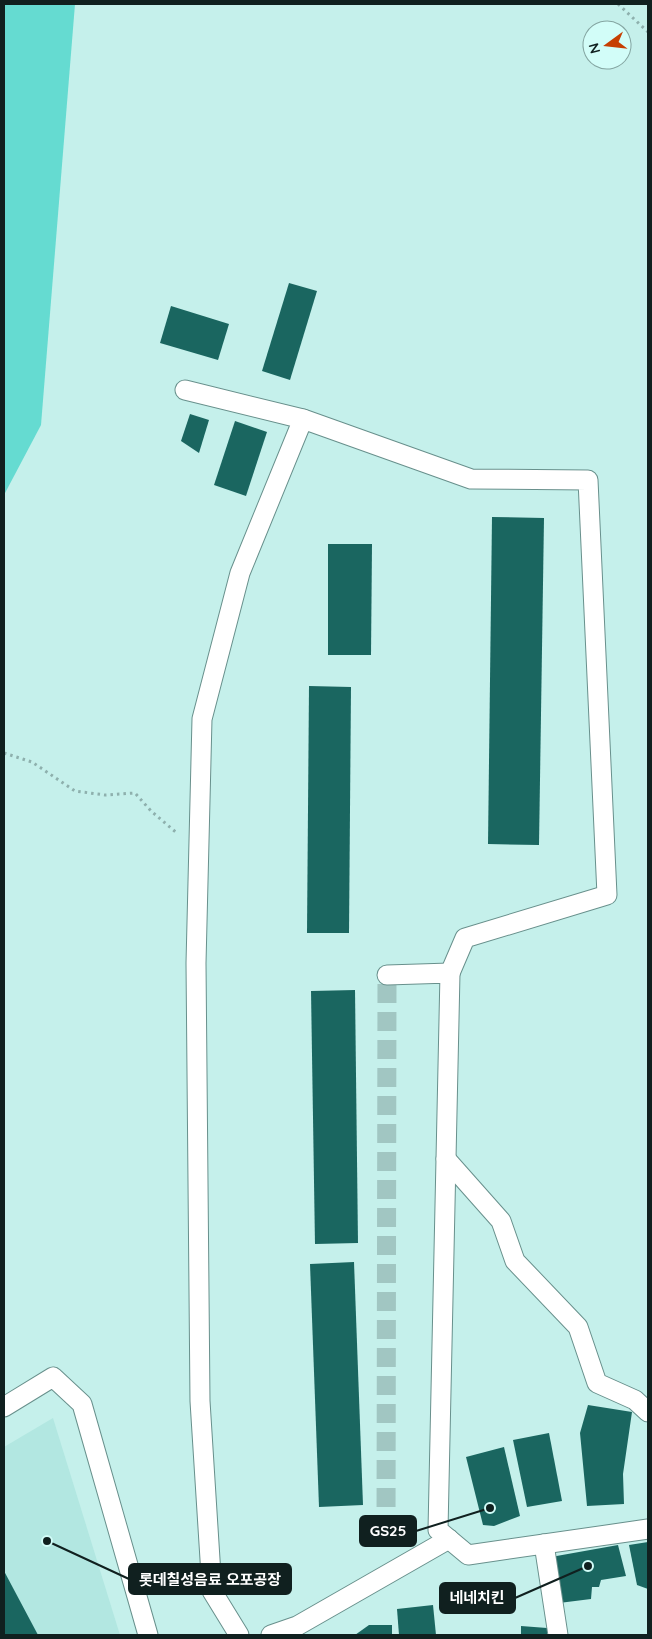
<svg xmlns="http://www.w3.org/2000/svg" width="652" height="1639" viewBox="0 0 652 1639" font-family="Quicksand,'Noto Sans KR',sans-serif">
<rect width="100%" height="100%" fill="#c5f0eb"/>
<path fill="#b2e7e1" d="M53 1418 120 1635H4V1447Z"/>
<path fill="#65dbd1" d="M4 4H75L41 425 4 495Z"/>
<g fill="#1a6660">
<path d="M289 283 317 291 290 380 262 371Z"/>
<path d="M171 306 229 324 218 360 160 343Z"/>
<path d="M190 414 209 420 199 453 181 441Z"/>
<path d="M235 421 267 432 246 496 214 485Z"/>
<path d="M492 517 544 518 539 845 488 844Z"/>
<path d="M328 544H372L371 655H328Z"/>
<path d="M309 686 351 687 349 933H307Z"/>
<path d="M355 990 358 1243 315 1244 311 991Z"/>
<path d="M354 1262 363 1505 319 1507 310 1264Z"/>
<path d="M588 1405 632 1412 623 1474 624 1504 587 1506 580 1433Z"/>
<path d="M549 1433 562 1501 527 1507 513 1440Z"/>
<path d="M504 1447 520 1516 494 1526 483 1525 466 1457Z"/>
<path d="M648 1542V1589L637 1585 629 1545Z"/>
<path d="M618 1545 626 1576 601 1580 599 1587H592L591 1599 559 1603 551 1557Z"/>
<path d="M4 1571 38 1635H4Z"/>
<path d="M433 1605 436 1635H399L397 1609Z"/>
<path d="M369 1625H392V1635H355Z"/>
<path d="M521 1626 547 1628V1635H521Z"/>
</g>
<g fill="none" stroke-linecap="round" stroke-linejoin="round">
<path stroke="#a1c6c2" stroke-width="19" stroke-dasharray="19 9" stroke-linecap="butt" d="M386 1535 387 975"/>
<g stroke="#68908c" stroke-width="21">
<g id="street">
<path d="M185 390 303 419"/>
<path d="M387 975 450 973 438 1530 468 1555 648 1529"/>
<path d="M446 1159 501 1221 515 1261 578 1327 597 1383 635 1400 648 1412"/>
<path d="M4 1407 53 1377 82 1404 148 1635"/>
<path d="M544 1544 558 1635"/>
<path d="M239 1635 212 1591 200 1401 196 963 202 719 240 573 303 419 471 479 588 480 607 895 465 938 450 973"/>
<path d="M271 1635 297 1626 449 1539"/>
</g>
</g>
<g stroke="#8eb0ad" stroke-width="3" stroke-dasharray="2.5 4" stroke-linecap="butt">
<path d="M618 4 648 32"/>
<path d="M4 753 32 762 75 791 105 795 135 793 151 811 178 834"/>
</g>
<use href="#street" stroke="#fff" stroke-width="19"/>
</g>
<path fill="none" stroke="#10201f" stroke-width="2" d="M490 1508L416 1531M47 1541L129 1579M588 1566L515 1598"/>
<g fill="#10201f" stroke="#d2fdf8" stroke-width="2">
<circle cx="490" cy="1508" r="5"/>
<circle cx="47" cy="1541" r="5"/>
<circle cx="588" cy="1566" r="5"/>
</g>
<g fill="#10201f" stroke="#10201f" stroke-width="2">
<rect x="360" y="1516" width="56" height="30" rx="5"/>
<rect x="129" y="1564" width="162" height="30" rx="5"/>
<rect x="440" y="1583" width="75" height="30" rx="5"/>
</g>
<g font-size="15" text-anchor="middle" font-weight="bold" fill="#fff">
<text x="388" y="1536">GS25</text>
<text x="210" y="1585">롯데칠성음료 오포공장</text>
<text x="477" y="1603">네네치킨</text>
</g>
<rect width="652" height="1639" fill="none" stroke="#10201f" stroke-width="10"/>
<g transform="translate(607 45) rotate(255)"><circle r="24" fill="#d2fdf8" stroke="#84a5a1"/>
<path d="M0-4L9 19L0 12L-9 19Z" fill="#c63f02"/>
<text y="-8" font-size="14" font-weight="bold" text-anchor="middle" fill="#10201f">N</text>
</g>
</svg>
